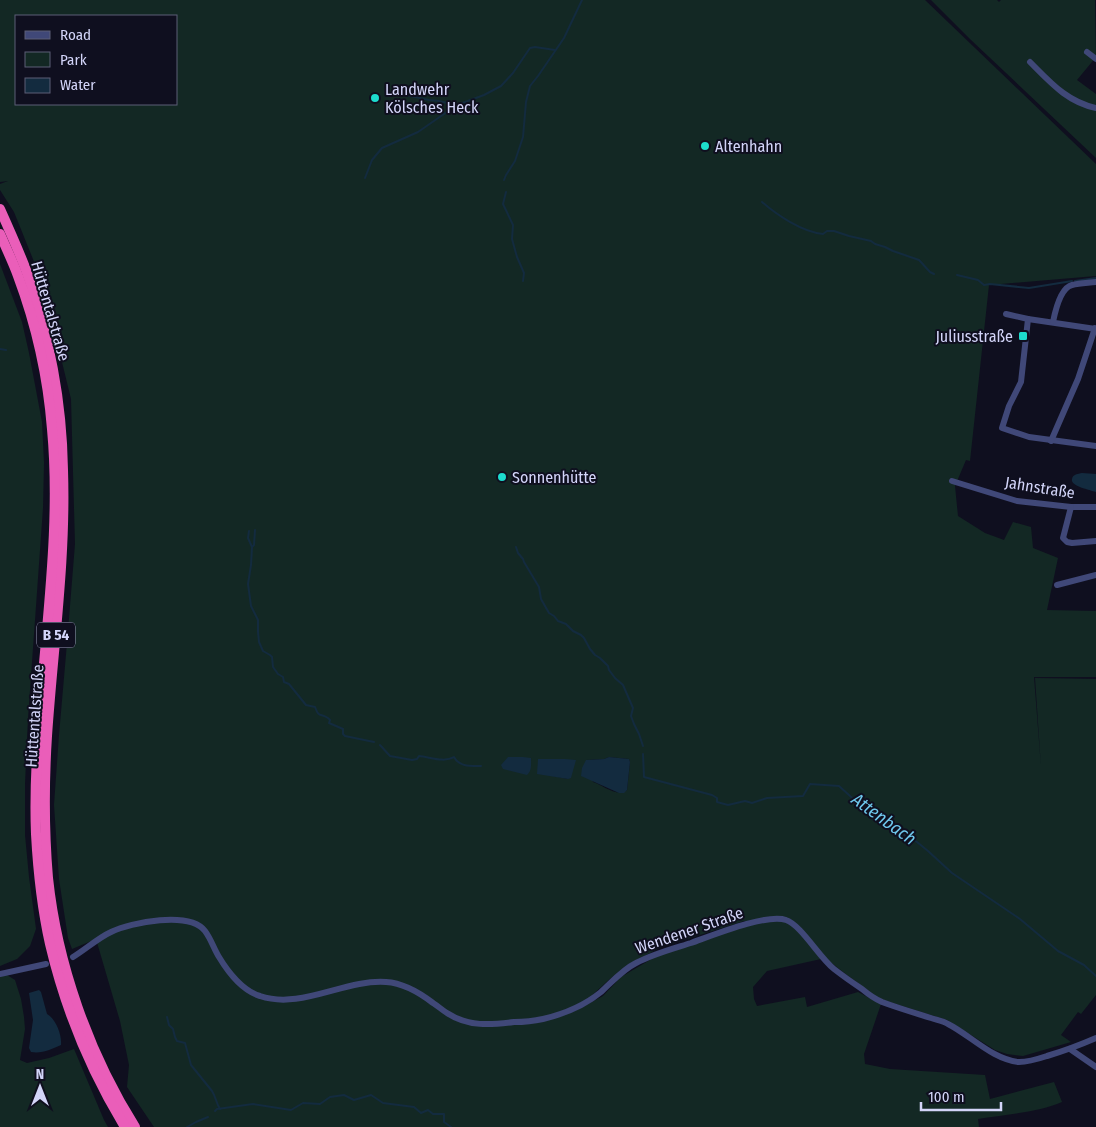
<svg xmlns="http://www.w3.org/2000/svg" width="1096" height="1127" viewBox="0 0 1096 1127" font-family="'Fira Sans Condensed',sans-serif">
<rect width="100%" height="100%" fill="#0f0f1f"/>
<g fill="#132824" fill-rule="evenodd">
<path d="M0 0H925L1096 164V276L989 285 970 461 966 460 955 486 958 516 985 533 1004 540 1013 522 1031 527 1033 548 1058 558 1047 610 1096 611V677H1034L1041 767 1035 678 1096 679V995L1081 1014 1078 1012 1061 1035 1071 1042 1023 1056 1007 1054 995 1050 947 1020 880 999 847 975 829 961 821 959 767 971 753 987 754 999 757 1006 805 997 807 1007 858 992 881 1004 864 1054 865 1064 890 1069 985 1075 990 1099 1054 1082 1062 1102C1039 1112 1004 1115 978 1119L979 1127H154L127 1087 129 1065 120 1021 96 939 72 949 68 938 59 879 54 805 59 735 67 643 75 544 71 399 43 284 14 212 0 190V184L8 181 0 182ZM16 16H176V104H16ZM609 757 629 759 630 762 627 790C618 798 602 785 593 782L587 760 604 759ZM538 759H565L568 779 553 776ZM744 921 749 923 655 957 621 977 603 996 573 1012C593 996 610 976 631 963 640 957 650 954 659 948Z"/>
<path d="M931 0H997L999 2 1001 0H1095L1096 57 1077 80 1096 94V158L971 40Z"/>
<path d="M0 264 22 322 29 353 42 422 44 463 43 508 28 718 25 784V835L29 877 36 929 30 946 17 959 0 966Z"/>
<path d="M7 975 15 980 21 999 24 1017 25 1029 20 1060 27 1063 49 1058 74 1049 104 1120 108 1127H0V976Z"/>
</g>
<g fill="#132b3f">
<path d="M1082 473 1096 474V492C1090 490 1070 486 1072 479 1073 474 1078 474 1082 473Z"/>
<path d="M508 757H523L531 758C531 764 532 771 527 775L503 769 501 765Z"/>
<path d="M609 757 629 759 630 762 627 790 624 793H619L581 776 582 768 586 760 604 759Z"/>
<path d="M538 759H565L576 760 571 778 568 779 537 774Z"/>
<path d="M39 990 41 992 47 1014C56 1019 62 1035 61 1045 52 1049 42 1054 31 1052L29 1048 33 1020 29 993Z"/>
</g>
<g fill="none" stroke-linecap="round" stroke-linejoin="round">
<g stroke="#132b3f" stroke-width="2">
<path d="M394 95H406L429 100 439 101 455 105"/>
<path d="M365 178 372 160 382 148 418 132 457 105 484 95 501 86 513 73 530 48 535 47 555 50"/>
<path d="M504 180 506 175 515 161 523 137 526 102 530 86 538 76 564 38 582 0"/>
<path d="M506 192 503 204 513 225 512 239 517 257 524 273 523 281"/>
<path d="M762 202C777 215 802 232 823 234L827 231H834L849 236 871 241 875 244 885 247 893 251 919 260 930 272 934 274"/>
<path d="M957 275 978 280 984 285 990 284 1029 288 1072 281"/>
<path d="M1075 281 1096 278"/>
<path d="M0 349 6 350"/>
<path d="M255 530 254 545 252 547 251 565 248 584 251 606 258 620V632L259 642 263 651 270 655 272 657 273 667 278 674 283 677 284 682 289 684 306 705 315 707C319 718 320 713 328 718L330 720 329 723 343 729V734L345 736 374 742"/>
<path d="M249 531 248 538 252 547"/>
<path d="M516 547 518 553 523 559 524 562 539 587 541 599 549 613 554 616 558 621 566 624 573 631 581 635 584 638 590 649 595 655 600 658 608 666 609 670 615 678 623 685 633 708 631 716 634 724 639 734 643 746"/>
<path d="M380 745 390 756 412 760 417 759 419 756C430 757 444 763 454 757 459 767 471 766 481 766"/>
<path d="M643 754 644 777 712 795 717 798V802L728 805 745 801 752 803 767 798 803 796 810 784 839 786 860 805 885 824 917 842 928 851 952 873 1020 919 1058 951 1084 965 1096 976"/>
<path d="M167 1017 169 1025 173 1029 175 1037 177 1041 185 1043 191 1065 212 1091C216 1097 216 1103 220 1109"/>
<path d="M215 1111 217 1109 253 1104 291 1110 303 1103 320 1104 330 1097 344 1095 354 1100 371 1095 383 1103 414 1107 421 1113 428 1110 433 1114H444V1122L451 1127"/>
<path d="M187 1127 196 1122 208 1117"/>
</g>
<g stroke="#404878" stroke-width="6">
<path d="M1087 52 1096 59"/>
<path d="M1030 62C1050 82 1067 102 1096 108"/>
<path d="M1006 314 1028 319 1021 382 1009 406 1002 428 1029 437 1096 446"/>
<path d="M1028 319 1096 329"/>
<path d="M1053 322C1055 312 1060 288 1072 285 1080 283 1088 283 1096 282"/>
<path d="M1051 441 1078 379 1095 328"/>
<path d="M952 481 1017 501 1071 507H1096"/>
<path d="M1071 507 1063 538 1067 542 1072 543 1096 541"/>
<path d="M1057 585 1096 575"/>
<path d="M73 957C86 949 98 938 111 932 131 922 190 911 205 931 211 939 214 949 219 957 228 972 243 991 260 996 301 1010 345 979 386 982 403 983 420 993 433 1003 438 1006 442 1010 447 1013 468 1027 491 1025 514 1022 524 1022 534 1021 543 1019 564 1014 584 1006 601 992 612 982 622 970 636 963 653 954 672 949 691 943 711 936 767 913 786 920 801 925 819 957 834 969 843 976 853 983 862 989 868 994 875 999 882 1002 898 1008 915 1013 931 1018 937 1020 943 1021 948 1024 970 1035 993 1060 1019 1062 1028 1062 1038 1059 1047 1056 1064 1051 1080 1045 1096 1038"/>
<path d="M0 974 46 964"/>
<path d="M1070 1049 1096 1067"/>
</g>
<g stroke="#ea5eb9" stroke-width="10">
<path d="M0 209C9 229 18 249 26 270 49 334 62 403 63 470 66 559 53 647 47 736 44 783 44 831 48 878 57 964 89 1054 135 1127"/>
<path d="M0 234C6 248 13 262 18 276 36 324 48 378 52 429 60 515 49 601 42 687 38 735 34 785 36 834 38 871 42 908 50 944 65 1008 91 1071 125 1127"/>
</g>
</g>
<g fill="#1ddbcd" stroke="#0f0f1f" stroke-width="2">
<circle cx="375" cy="98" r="5"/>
<circle cx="705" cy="146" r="5"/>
<rect x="1018" y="331" width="10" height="10" rx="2.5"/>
<circle cx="502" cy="477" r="5"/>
</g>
<g text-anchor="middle" stroke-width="4" stroke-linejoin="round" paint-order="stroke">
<rect fill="#0f0f1f" stroke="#989ab8" stroke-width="1" x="37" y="622.5" width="38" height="25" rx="4"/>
<g font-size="15" font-weight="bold" fill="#d3d5f9">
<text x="56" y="640">B 54</text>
</g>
<g font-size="16" fill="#d3d5f9" stroke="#0f0f1f" text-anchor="start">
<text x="385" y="95">Landwehr<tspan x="385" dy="18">Kölsches Heck</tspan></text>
<text x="715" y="152">Altenhahn</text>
<text x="1013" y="342" text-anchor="end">Juliusstraße</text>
<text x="512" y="483">Sonnenhütte</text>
</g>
<g font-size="16" fill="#d3d5f9" stroke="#0f0f1f">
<text transform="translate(51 311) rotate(74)" y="6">Hüttentalstraße</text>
<text transform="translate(1040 487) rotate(9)" y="6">Jahnstraße</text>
<text transform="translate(34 716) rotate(-86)" y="6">Hüttentalstraße</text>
<text transform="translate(689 930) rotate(-19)" y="6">Wendener Straße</text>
</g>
<g font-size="18" font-style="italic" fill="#6ec7ec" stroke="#0f0f1f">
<text transform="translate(884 819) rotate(36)" y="6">Attenbach</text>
</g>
</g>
<rect x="15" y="15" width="162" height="90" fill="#0f0f1f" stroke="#5d5e76"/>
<rect x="25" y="31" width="25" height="8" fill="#404878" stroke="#5d5e76"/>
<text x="60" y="40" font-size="15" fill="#d3d5f9">Road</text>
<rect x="25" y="52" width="25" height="15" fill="#132824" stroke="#5d5e76"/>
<text x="60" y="65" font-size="15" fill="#d3d5f9">Park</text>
<rect x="25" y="78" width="25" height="15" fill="#132b3f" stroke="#5d5e76"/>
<text x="60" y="90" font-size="15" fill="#d3d5f9">Water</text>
<g transform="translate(40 1087)" stroke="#0f0f1f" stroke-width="4" paint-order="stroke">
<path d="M0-4L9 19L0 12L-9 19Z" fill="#d3d5f9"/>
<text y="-8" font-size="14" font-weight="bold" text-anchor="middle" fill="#d3d5f9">N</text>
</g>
<path d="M921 1102v8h80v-8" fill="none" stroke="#d3d5f9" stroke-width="2.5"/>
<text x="928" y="1102" font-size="15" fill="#d3d5f9" stroke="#0f0f1f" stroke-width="4" paint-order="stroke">100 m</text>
</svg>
